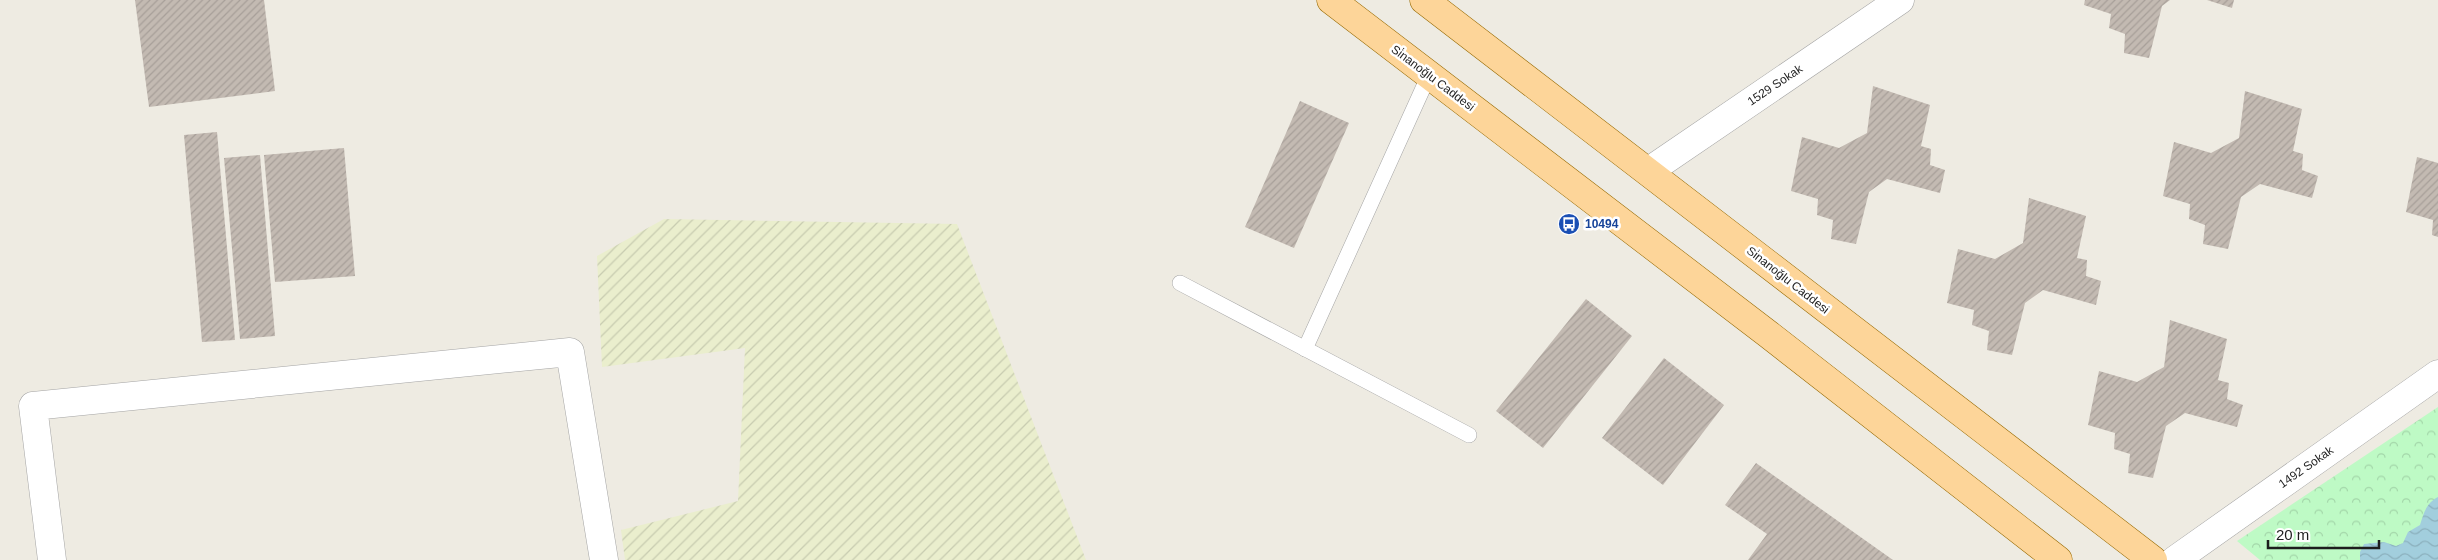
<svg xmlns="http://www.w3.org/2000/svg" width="2438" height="560" viewBox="0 0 2438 560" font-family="Helvetica,sans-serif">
<defs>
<pattern id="farmland-furrows" width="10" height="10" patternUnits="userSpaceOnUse" patternTransform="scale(1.25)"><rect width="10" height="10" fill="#eaeecd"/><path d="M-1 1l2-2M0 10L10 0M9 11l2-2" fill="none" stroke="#c8ccb0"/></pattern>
<pattern id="park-crowns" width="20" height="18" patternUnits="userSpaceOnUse" patternTransform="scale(1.25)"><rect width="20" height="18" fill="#befac5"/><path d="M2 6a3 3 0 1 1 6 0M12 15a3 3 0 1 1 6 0" fill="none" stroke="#a3d6a9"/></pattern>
<pattern id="water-waves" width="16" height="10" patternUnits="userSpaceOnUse" patternTransform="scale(1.25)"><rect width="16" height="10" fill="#a2cedd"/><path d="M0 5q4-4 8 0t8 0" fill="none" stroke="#8bb0bd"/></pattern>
<pattern id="building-hatch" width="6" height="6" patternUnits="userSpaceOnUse" patternTransform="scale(1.25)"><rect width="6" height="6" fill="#c3bab2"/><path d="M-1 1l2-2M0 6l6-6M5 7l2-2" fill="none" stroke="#a79f99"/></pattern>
</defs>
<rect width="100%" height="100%" fill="#eeebe2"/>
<path fill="url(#farmland-furrows)" d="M664 219 957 224 1086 560H625L621 530 738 501 745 348 602 367 597 256Z"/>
<path fill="url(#park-crowns)" d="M2438 407V560H2260L2237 541Z"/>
<path fill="url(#water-waves)" d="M2438 497V560H2360V552L2364 544 2384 542 2396 546 2403 543 2408 532 2420 525C2424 513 2426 503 2438 497Z"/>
<g fill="url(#building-hatch)">
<path d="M135 0H264L275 91 149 107Z"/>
<path d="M2085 0H2170L2162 6 2149 58 2124 53 2125 34 2109 28 2111 14 2084 5Z"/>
<path d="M2207 0H2234L2232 8Z"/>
<path d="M1873 86 1930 105 1921 146 1931 149 1930 165 1945 170 1940 193 1887 179 1869 192 1856 244 1831 239 1833 220 1817 215 1818 199 1791 191 1802 137 1839 148 1867 133Z"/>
<path d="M2245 91 2302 109 2293 151 2303 154 2302 170 2318 176 2312 198 2260 184 2241 197 2228 249 2203 244 2205 225 2189 219 2190 204 2163 196 2174 142 2211 153 2239 138Z"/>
<path d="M1300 101 1349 123 1294 248 1245 227Z"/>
<path d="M217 132 235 340 202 342 184 135Z"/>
<path d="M344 148 355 276 275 282 264 155Z"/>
<path d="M260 155 275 336 240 339 224 158Z"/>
<path d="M2417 157 2438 163V237L2432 235 2433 220 2406 212Z"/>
<path d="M2029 198 2086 216 2077 258 2087 260 2086 276 2101 281 2096 305 2043 290 2025 303 2012 355 1987 350 1989 331 1972 325 1974 310 1947 303 1958 249 1995 259 2023 243Z"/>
<path d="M1586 299 1632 336 1543 448 1496 411Z"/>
<path d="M2170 320 2227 339 2218 380 2229 383 2227 399 2243 405 2237 427 2185 413 2166 426 2153 478 2128 473 2130 454 2114 449 2115 433 2088 425 2099 371 2137 382 2164 367Z"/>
<path d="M1664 358 1724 405 1663 485 1602 438Z"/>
<path d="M1756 463 1893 560H1748L1767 534 1725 505Z"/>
</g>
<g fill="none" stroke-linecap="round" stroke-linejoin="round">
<g stroke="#a4a4a4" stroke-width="16">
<g id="lane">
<path d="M1180 283 1469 435"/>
<path d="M1305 349 1429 75"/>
</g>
</g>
<g stroke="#a4a4a4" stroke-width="29">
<g id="street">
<path d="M1649 171 1900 0"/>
<path d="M52 560 33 406 570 352 604 560"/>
<path d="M2175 560 2438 374"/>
</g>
</g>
<g stroke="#966900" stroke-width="29">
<g id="primary">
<path d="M1331 0 1768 334 2058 560"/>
<path d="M1424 0 2153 560"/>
</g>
</g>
<use href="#lane" stroke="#fff" stroke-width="15"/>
<use href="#street" stroke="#fff" stroke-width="28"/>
<use href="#primary" stroke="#fdd599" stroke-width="28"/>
</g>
<defs>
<g id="bus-disc" transform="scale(1.125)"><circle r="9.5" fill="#1a4fb4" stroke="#fff"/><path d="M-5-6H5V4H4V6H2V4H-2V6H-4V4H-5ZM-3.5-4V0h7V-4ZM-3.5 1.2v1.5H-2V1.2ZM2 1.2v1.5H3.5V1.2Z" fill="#fff"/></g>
</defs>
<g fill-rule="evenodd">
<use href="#bus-disc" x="1569" y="224"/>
</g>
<g text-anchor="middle" stroke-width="5" stroke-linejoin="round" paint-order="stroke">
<g font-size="12" fill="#1d1d1d" stroke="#fff">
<text transform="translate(1433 78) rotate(37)" y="4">Si̇nanoğlu Caddesi</text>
<text transform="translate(1775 85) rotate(-34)" y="4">1529 Sokak</text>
<text transform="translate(1788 280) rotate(38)" y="4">Si̇nanoğlu Caddesi</text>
<text transform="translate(2306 467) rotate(-35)" y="4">1492 Sokak</text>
</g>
<g font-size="12" font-weight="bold" fill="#164399" stroke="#fff" text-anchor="start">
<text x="1585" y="228">10494</text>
</g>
</g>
<path d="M2268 540v8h111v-8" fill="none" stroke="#1d1d1d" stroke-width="2.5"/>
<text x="2276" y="540" font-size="15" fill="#1d1d1d" stroke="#ffffff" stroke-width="4" paint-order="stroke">20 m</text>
</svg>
